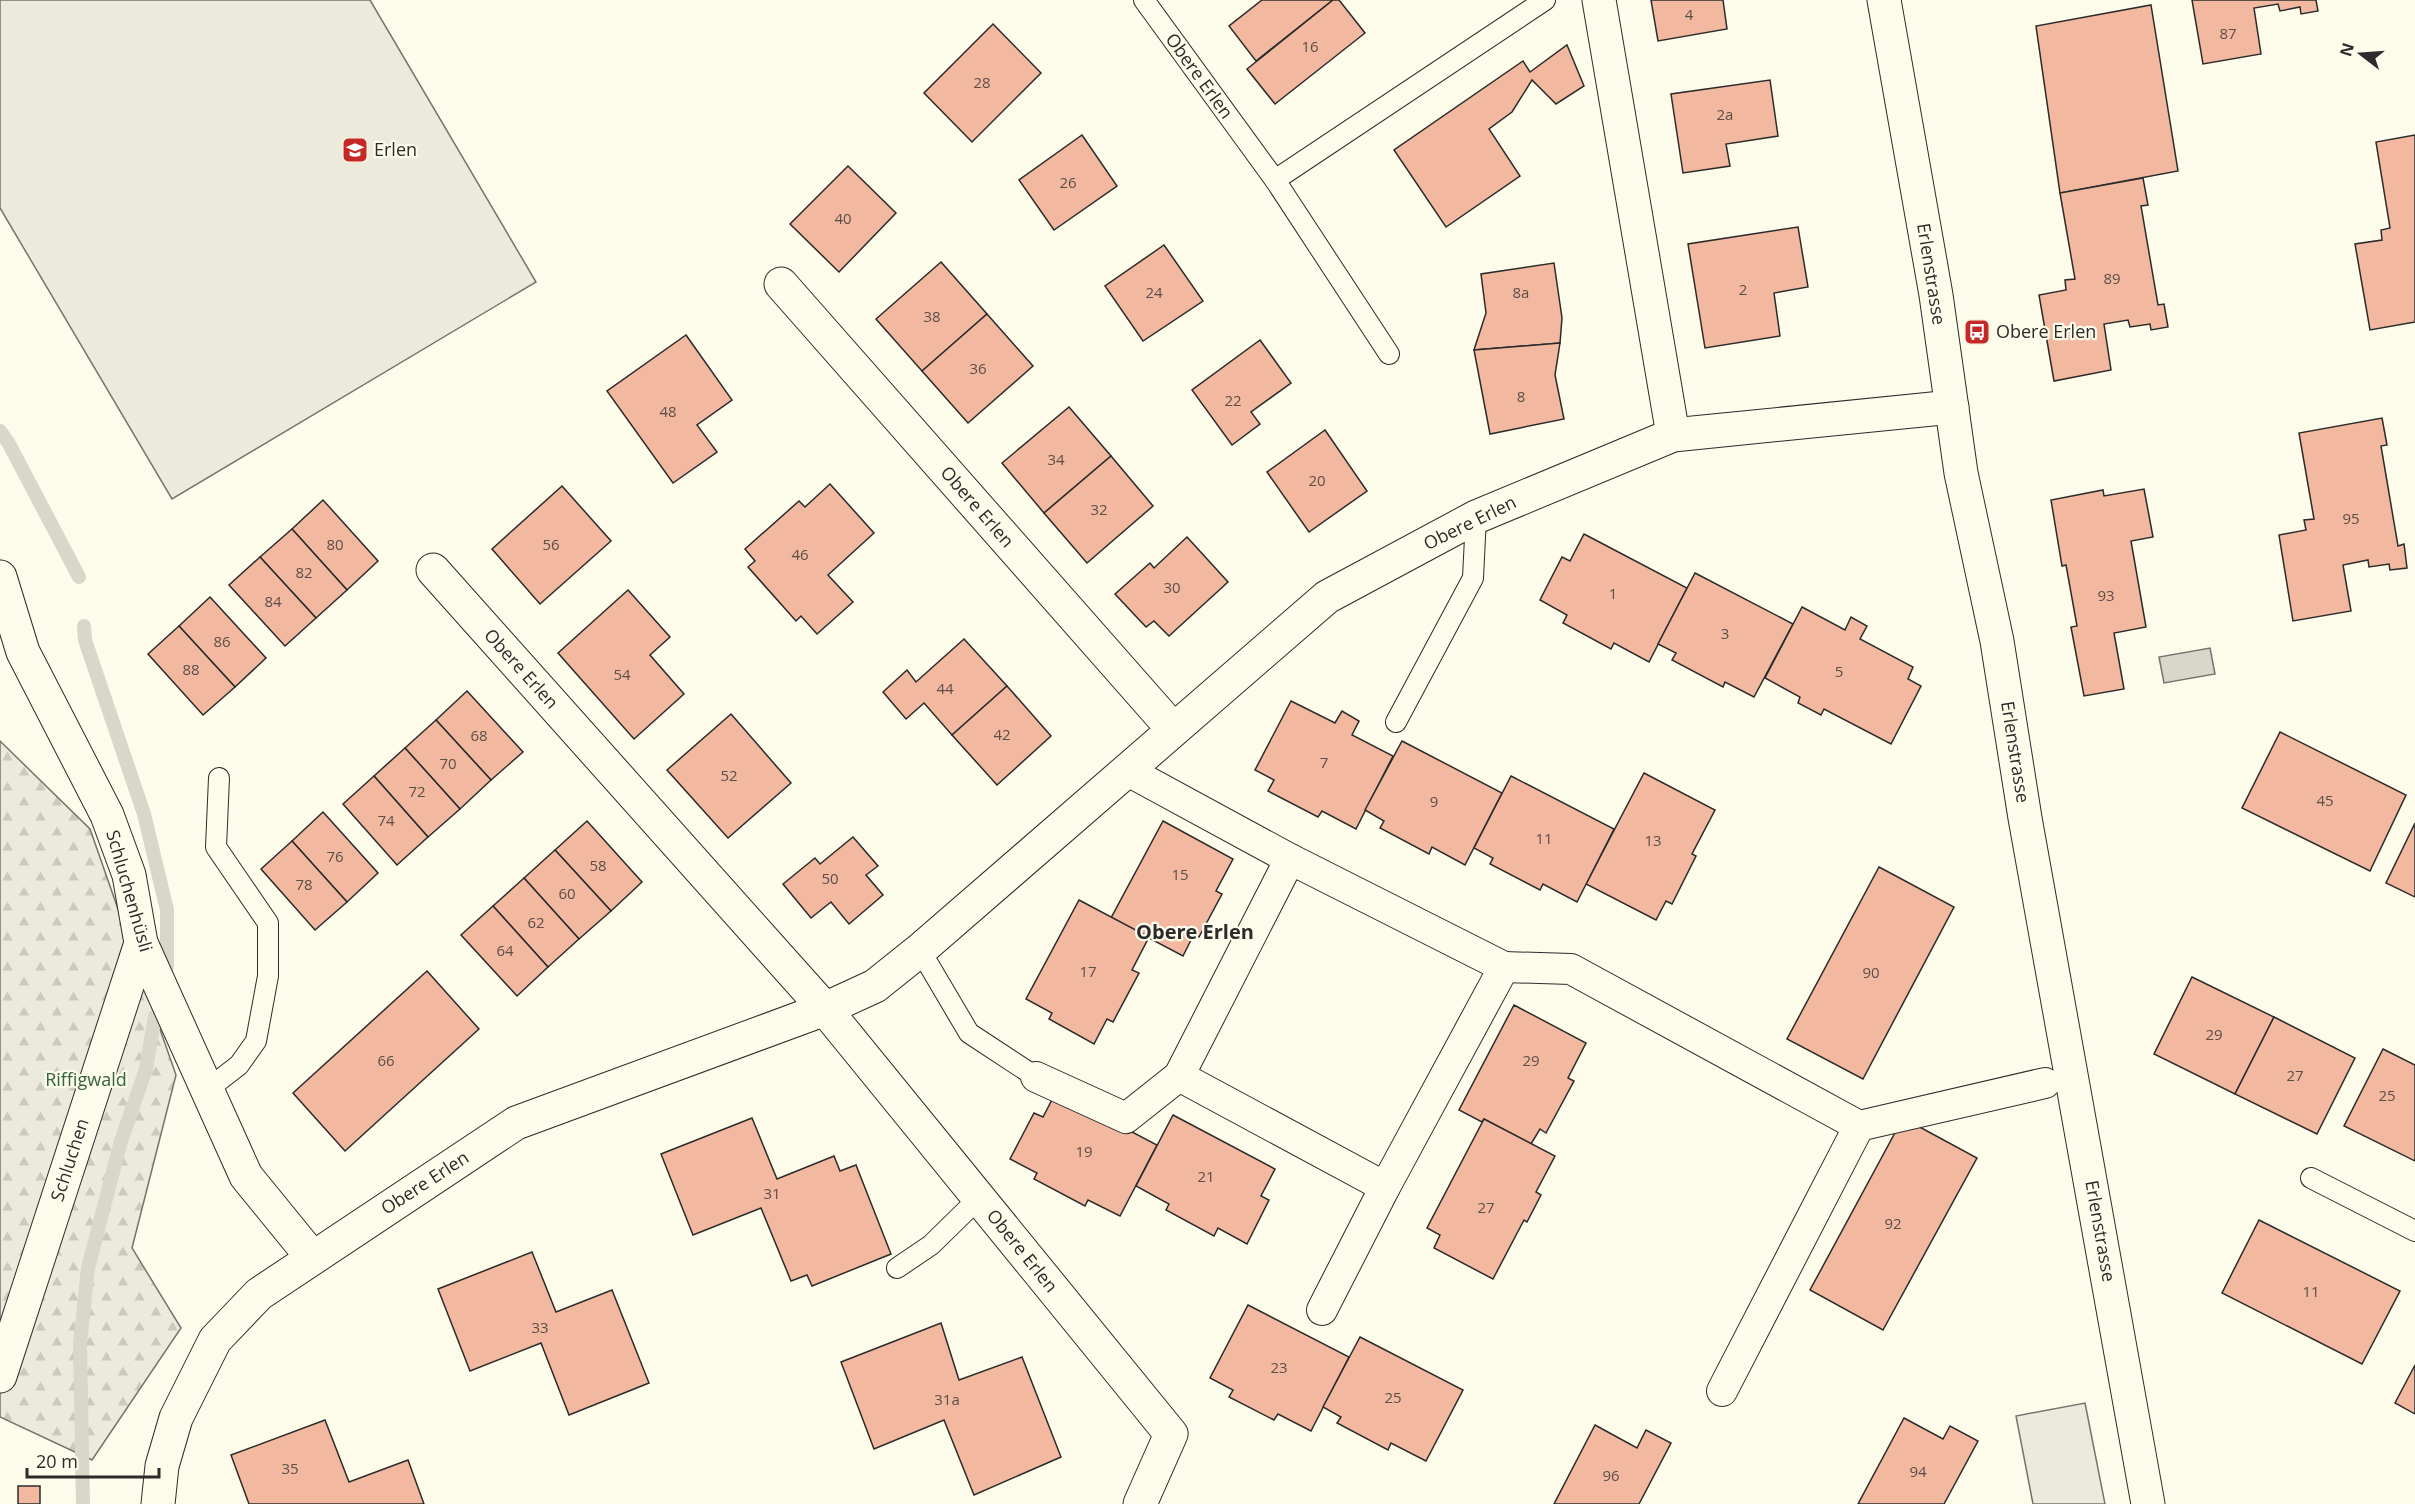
<svg xmlns="http://www.w3.org/2000/svg" width="2415" height="1504" viewBox="0 0 2415 1504" font-family="'Open Sans',sans-serif">
<defs>
<pattern id="forest-firs" width="22" height="20" patternUnits="userSpaceOnUse" patternTransform="scale(1.5)"><rect width="22" height="20" fill="#ecebdb"/><path d="M5 1l3.5 6h-7zM16 11l3.5 6h-7z" fill="#cbcabc"/></pattern>
</defs>
<rect width="100%" height="100%" fill="#fdfbea"/>
<path fill="url(#forest-firs)" stroke="#74746e" stroke-width="1.5" d="M0 741 90 829 176 1075 132 1248 181 1328 92 1460 0 1417Z"/>
<path fill="#ecebdb" stroke="#74746e" stroke-width="1.5" d="M0 0H370L536 282 172 499 0 208Z"/>
<path fill="#eceadb" stroke="#74746e" stroke-width="1.5" d="M2085 1403 2105 1504H2033L2016 1416Z"/>
<path fill="#d8d7c9" stroke="#74746e" stroke-width="1.5" d="M2210 648 2215 674 2164 683 2159 657Z"/>
<g fill="none" stroke-linecap="round" stroke-linejoin="round">
<g stroke="#d8d7c9" stroke-width="14">
<path d="M0 431 8 442 79 577"/>
<path d="M84 626 85 640 144 814 167 910V966"/>
<path d="M83 1504 80 1344 88 1268 121 1141 146 1069 155 1016"/>
</g>
</g>
<g fill="#f2b8a0" stroke="#2b2b2b" stroke-width="1.5">
<path d="M1262 0H1333L1256 61 1229 26Z"/>
<path d="M1333 0H1339L1365 33 1275 104 1247 69Z"/>
<path d="M1651 0H1723L1727 29 1658 41Z"/>
<path d="M2192 0H2316L2318 11 2301 14 2300 7 2280 11 2278 4 2254 8 2261 54 2203 64Z"/>
<path d="M2151 5 2178 171 2060 193 2036 26Z"/>
<path d="M993 24 1041 73 972 142 924 93Z"/>
<path d="M1567 45 1584 86 1556 104 1532 80 1512 112 1489 129 1520 176 1446 227 1394 150 1523 61 1530 72Z"/>
<path d="M1770 80 1778 136 1726 144 1730 166 1683 173 1671 94Z"/>
<path d="M1082 135 1117 186 1054 230 1019 180Z"/>
<path d="M2415 135V322L2370 330 2355 244 2382 240 2381 230 2390 228 2376 142Z"/>
<path d="M848 166 896 213 839 272 790 224Z"/>
<path d="M2143 178 2148 205 2141 206 2158 305 2164 304 2168 327 2151 330 2150 324 2130 327 2128 320 2104 324 2111 370 2054 381 2039 295 2066 290 2065 280 2075 279 2060 193Z"/>
<path d="M1798 227 1808 287 1774 293 1780 336 1705 348 1688 244Z"/>
<path d="M1164 245 1203 301 1143 341 1105 286Z"/>
<path d="M941 262 987 314 922 371 876 319Z"/>
<path d="M1554 263 1562 318 1560 343 1474 350 1486 313 1481 274Z"/>
<path d="M987 314 1033 366 968 423 922 371Z"/>
<path d="M686 335 732 400 697 425 717 452 673 483 607 391Z"/>
<path d="M1260 340 1291 383 1251 412 1260 424 1232 445 1192 390Z"/>
<path d="M1560 343 1555 375 1564 419 1490 434 1474 350Z"/>
<path d="M1069 407 1111 456 1044 513 1002 463Z"/>
<path d="M2382 418 2387 445 2381 446 2398 546 2404 544 2407 568 2390 570 2389 564 2369 567 2368 560 2343 565 2351 611 2293 621 2279 535 2306 530 2304 520 2314 519 2299 433Z"/>
<path d="M1325 430 1367 491 1309 532 1267 472Z"/>
<path d="M1111 456 1153 506 1087 563 1044 513Z"/>
<path d="M830 484 874 533 828 575 853 602 817 634 801 616 796 621 748 567 755 561 745 549 799 501 805 507Z"/>
<path d="M562 486 611 541 540 604 492 549Z"/>
<path d="M2144 489 2153 537 2131 541 2146 627 2114 633 2124 689 2084 696 2071 627 2077 626 2066 565 2062 566 2051 500 2103 490 2104 496Z"/>
<path d="M323 500 378 561 347 590 292 529Z"/>
<path d="M292 529 347 590 316 618 260 557Z"/>
<path d="M1584 534 1687 588 1649 662 1614 643 1611 649 1563 623 1567 615 1540 600 1562 557 1570 561Z"/>
<path d="M1187 537 1228 582 1169 636 1154 621 1146 627 1115 594 1150 563 1154 568Z"/>
<path d="M260 557 316 618 285 646 229 585Z"/>
<path d="M1695 573 1793 624 1754 697 1725 682 1723 687 1672 660 1676 653 1658 644Z"/>
<path d="M628 590 670 637 650 655 684 694 634 739 558 653Z"/>
<path d="M210 597 266 658 235 687 179 626Z"/>
<path d="M1802 607 1845 630 1851 617 1867 626 1860 639 1913 667 1908 679 1921 686 1891 744 1824 709 1821 715 1798 703 1800 697 1765 678Z"/>
<path d="M179 626 235 687 203 715 148 654Z"/>
<path d="M964 639 1007 686 952 735 924 703 906 719 883 692 907 670 916 682Z"/>
<path d="M1007 686 1051 736 997 785 952 735Z"/>
<path d="M467 691 523 752 491 780 436 720Z"/>
<path d="M1291 701 1335 723 1342 711 1359 721 1352 735 1393 756 1356 829 1322 811 1318 817 1268 791 1274 780 1255 770Z"/>
<path d="M731 714 791 783 728 838 667 770Z"/>
<path d="M436 720 491 780 460 809 405 748Z"/>
<path d="M2280 732 2406 795 2370 871 2242 808Z"/>
<path d="M1402 741 1502 793 1465 865 1432 847 1429 854 1380 828 1384 821 1365 810Z"/>
<path d="M405 748 460 809 428 837 374 776Z"/>
<path d="M1644 773 1715 810 1692 854 1696 856 1672 904 1666 901 1656 920 1586 884Z"/>
<path d="M374 776 428 837 397 865 343 804Z"/>
<path d="M1511 776 1614 829 1577 902 1543 884 1540 890 1490 864 1493 858 1474 848Z"/>
<path d="M323 812 378 873 347 902 292 841Z"/>
<path d="M587 821 642 882 611 911 555 850Z"/>
<path d="M1163 821 1233 859 1216 891 1222 894 1199 937 1194 934 1183 956 1111 918Z"/>
<path d="M2415 823V897L2386 883Z"/>
<path d="M853 837 878 866 866 875 883 895 849 924 831 902 811 918 783 884 815 858 820 864Z"/>
<path d="M292 841 347 902 315 930 261 869Z"/>
<path d="M555 850 611 911 579 939 524 878Z"/>
<path d="M1879 867 1954 907 1863 1079 1787 1039Z"/>
<path d="M524 878 579 939 548 967 493 906Z"/>
<path d="M1079 900 1149 937 1132 970 1139 973 1113 1022 1107 1019 1094 1044 1049 1019 1052 1013 1026 999Z"/>
<path d="M493 906 548 967 517 996 461 935Z"/>
<path d="M427 971 479 1029 345 1151 293 1093Z"/>
<path d="M2192 977 2274 1017 2235 1094 2154 1054Z"/>
<path d="M1514 1005 1586 1043 1568 1078 1574 1081 1546 1133 1540 1129 1531 1144 1484 1119 1482 1122 1459 1110Z"/>
<path d="M2274 1017 2355 1058 2317 1134 2235 1094Z"/>
<path d="M2383 1049 2415 1065V1161L2344 1126Z"/>
<path d="M1056 1092 1157 1145 1120 1216 1088 1200 1085 1206 1034 1179 1037 1173 1010 1159 1034 1113 1043 1117Z"/>
<path d="M1173 1115 1275 1169 1261 1196 1269 1200 1247 1244 1218 1228 1214 1236 1166 1210 1169 1204 1136 1186Z"/>
<path d="M752 1118 777 1179 834 1156 840 1171 856 1165 891 1254 812 1286 807 1275 791 1281 761 1208 693 1235 661 1154Z"/>
<path d="M1903 1118 1977 1158 1883 1330 1810 1290Z"/>
<path d="M1484 1119 1555 1156 1536 1192 1541 1195 1527 1222 1524 1220 1493 1279 1434 1248 1440 1235 1427 1228Z"/>
<path d="M2259 1220 2400 1291 2362 1364 2222 1293Z"/>
<path d="M532 1252 556 1312 612 1290 649 1383 569 1415 541 1343 470 1371 438 1289Z"/>
<path d="M1248 1305 1349 1357 1311 1431 1278 1414 1274 1420 1229 1397 1233 1390 1210 1378Z"/>
<path d="M941 1323 959 1380 1022 1357 1061 1457 974 1495 944 1420 874 1449 841 1362Z"/>
<path d="M1360 1337 1463 1390 1426 1461 1391 1443 1388 1450 1337 1423 1341 1417 1323 1407Z"/>
<path d="M2415 1365V1414L2395 1403Z"/>
<path d="M1904 1418 1943 1439 1950 1426 1978 1441 1944 1504H1858Z"/>
<path d="M325 1420 349 1482 408 1460 424 1504H249L231 1455Z"/>
<path d="M1595 1425 1637 1448 1646 1430 1671 1443 1639 1504H1554Z"/>
<rect x="18" y="1486" width="22" height="18"/>
</g>
<g fill="none" stroke-linecap="round" stroke-linejoin="round">
<g stroke="#2b2b2b" stroke-width="22">
<g id="service">
<path d="M1144 0 1275 180 1545 0"/>
<path d="M1275 180 1389 354"/>
<path d="M1396 722 1473 578 1476 517"/>
<path d="M920 950 969 1033 1036 1077"/>
<path d="M208 1089 239 1065 256 1041 268 976V923L216 847 219 778"/>
<path d="M2311 1178 2415 1231"/>
<path d="M897 1268 931 1245 979 1198"/>
</g>
</g>
<g stroke="#2b2b2b" stroke-width="32">
<g id="pedestrian">
<path d="M1504 967 1571 969 1859 1126 2045 1083"/>
<path d="M1179 1076 1290 859"/>
<path d="M1036 1077 1126 1118 1179 1076 1385 1187 1504 967 1290 859 1128 771"/>
<path d="M1322 1310 1385 1187"/>
<path d="M1722 1391 1859 1126"/>
</g>
</g>
<g stroke="#2b2b2b" stroke-width="35">
<g id="minor">
<path d="M1599 0 1673 435"/>
<path d="M781 284 1173 729"/>
<path d="M433 570 825 1009 1171 1434 1140 1504"/>
<path d="M0 577 23 652 107 815 129 875 141 943 246 1176 312 1257"/>
<path d="M0 1376 141 943"/>
<path d="M158 1504 162 1466 176 1418 215 1340 259 1294 516 1123 825 1009 875 986 920 950 1327 597 1476 517 1673 435 1952 407"/>
</g>
</g>
<g stroke="#2b2b2b" stroke-width="35">
<path id="tertiary" d="M1884 0 1936 295 1961 473 1997 641 2025 818 2148 1504"/>
</g>
<use href="#service" stroke="#fdfbea" stroke-width="20"/>
<use href="#pedestrian" stroke="#fdfbea" stroke-width="30"/>
<use href="#minor" stroke="#fdfbea" stroke-width="33"/>
<use href="#tertiary" stroke="#fdfbea" stroke-width="33"/>
</g>
<defs>
<g id="school-square" transform="scale(1.35)"><rect x="-9" y="-9" width="18" height="18" rx="4" fill="#c62828" stroke="#fdfbea"/><path d="M0-5L7-2L0 1L-7-2ZM-4 1L0 2.5L4 1V4Q0 6-4 4Z" fill="#fff"/></g>
<g id="bus-square" transform="scale(1.35)"><rect x="-9" y="-9" width="18" height="18" rx="4" fill="#c62828" stroke="#fdfbea"/><path d="M-5-6H5V4H4V6H2V4H-2V6H-4V4H-5ZM-3.5-4V0h7V-4ZM-3.5 1.2v1.5H-2V1.2ZM2 1.2v1.5H3.5V1.2Z" fill="#fff"/></g>
</defs>
<g fill-rule="evenodd">
<use href="#school-square" x="355" y="150"/>
<use href="#bus-square" x="1977" y="332"/>
</g>
<g text-anchor="middle" stroke-width="4.5" stroke-linejoin="round" paint-order="stroke">
<g font-size="15" fill="#5d4e48">
<text x="1689" y="20">4</text>
<text x="2228" y="39">87</text>
<text x="1310" y="52">16</text>
<text x="982" y="88">28</text>
<text x="1725" y="120">2a</text>
<text x="1068" y="188">26</text>
<text x="843" y="224">40</text>
<text x="2112" y="284">89</text>
<text x="1743" y="295">2</text>
<text x="1154" y="298">24</text>
<text x="1521" y="298">8a</text>
<text x="932" y="322">38</text>
<text x="978" y="374">36</text>
<text x="1521" y="402">8</text>
<text x="1233" y="406">22</text>
<text x="668" y="417">48</text>
<text x="1056" y="465">34</text>
<text x="1317" y="486">20</text>
<text x="1099" y="515">32</text>
<text x="2351" y="524">95</text>
<text x="335" y="550">80</text>
<text x="551" y="550">56</text>
<text x="800" y="560">46</text>
<text x="304" y="578">82</text>
<text x="1172" y="593">30</text>
<text x="1613" y="599">1</text>
<text x="2106" y="601">93</text>
<text x="273" y="607">84</text>
<text x="1725" y="639">3</text>
<text x="222" y="647">86</text>
<text x="191" y="675">88</text>
<text x="1839" y="677">5</text>
<text x="622" y="680">54</text>
<text x="945" y="694">44</text>
<text x="1002" y="740">42</text>
<text x="479" y="741">68</text>
<text x="1324" y="768">7</text>
<text x="448" y="769">70</text>
<text x="729" y="781">52</text>
<text x="417" y="797">72</text>
<text x="2325" y="806">45</text>
<text x="1434" y="807">9</text>
<text x="386" y="826">74</text>
<text x="1544" y="844">11</text>
<text x="1653" y="846">13</text>
<text x="335" y="862">76</text>
<text x="598" y="871">58</text>
<text x="1180" y="880">15</text>
<text x="830" y="884">50</text>
<text x="304" y="890">78</text>
<text x="567" y="899">60</text>
<text x="536" y="928">62</text>
<text x="505" y="956">64</text>
<text x="1088" y="977">17</text>
<text x="1871" y="978">90</text>
<text x="2214" y="1040">29</text>
<text x="386" y="1066">66</text>
<text x="1531" y="1066">29</text>
<text x="2295" y="1081">27</text>
<text x="2387" y="1101">25</text>
<text x="1084" y="1157">19</text>
<text x="1206" y="1182">21</text>
<text x="772" y="1199">31</text>
<text x="1486" y="1213">27</text>
<text x="1893" y="1229">92</text>
<text x="2311" y="1297">11</text>
<text x="540" y="1333">33</text>
<text x="1279" y="1373">23</text>
<text x="1393" y="1403">25</text>
<text x="947" y="1405">31a</text>
<text x="290" y="1474">35</text>
<text x="1918" y="1477">94</text>
<text x="1611" y="1481">96</text>
</g>
<g font-size="18" fill="#2b2b2b" stroke="#fdfbea">
<text transform="translate(1199 76) rotate(54)" y="6">Obere Erlen</text>
<text transform="translate(1931 274) rotate(81)" y="6">Erlenstrasse</text>
<text transform="translate(977 507) rotate(49)" y="6">Obere Erlen</text>
<text transform="translate(1470 523) rotate(-26)" y="6">Obere Erlen</text>
<text transform="translate(521 669) rotate(48)" y="6">Obere Erlen</text>
<text transform="translate(2015 752) rotate(81)" y="6">Erlenstrasse</text>
<text transform="translate(129 891) rotate(74)" y="6">Schluchenhüsli</text>
<text transform="translate(70 1160) rotate(-72)" y="6">Schluchen</text>
<text transform="translate(425 1183) rotate(-33)" y="6">Obere Erlen</text>
<text transform="translate(2100 1231) rotate(80)" y="6">Erlenstrasse</text>
<text transform="translate(1022 1251) rotate(51)" y="6">Obere Erlen</text>
</g>
<g font-size="18" fill="#2b2b2b" stroke="#fdfbea" text-anchor="start">
<text x="374" y="156">Erlen</text>
<text x="1996" y="338">Obere Erlen</text>
</g>
<g font-size="18" fill="#34623c" stroke="#fdfbea">
<text x="86" y="1086">Riffigwald</text>
</g>
<g font-size="20" font-weight="bold" fill="#2b2b2b" stroke="#fdfbea">
<text x="1195" y="939">Obere Erlen</text>
</g>
</g>
<g transform="translate(2361 54) rotate(287)" stroke="#fdfbea" stroke-width="4.5" paint-order="stroke">
<path d="M0-4.5L10 22L0 15L-10 22Z" fill="#2b2b2b"/>
<text y="-9" font-size="16" font-weight="bold" text-anchor="middle" fill="#2b2b2b">N</text>
</g>
<path d="M27 1468v9h132v-9" fill="none" stroke="#2b2b2b" stroke-width="3"/>
<text x="36" y="1468" font-size="18" fill="#2b2b2b" stroke="#fdfbea" stroke-width="4.5" paint-order="stroke">20 m</text>
</svg>
